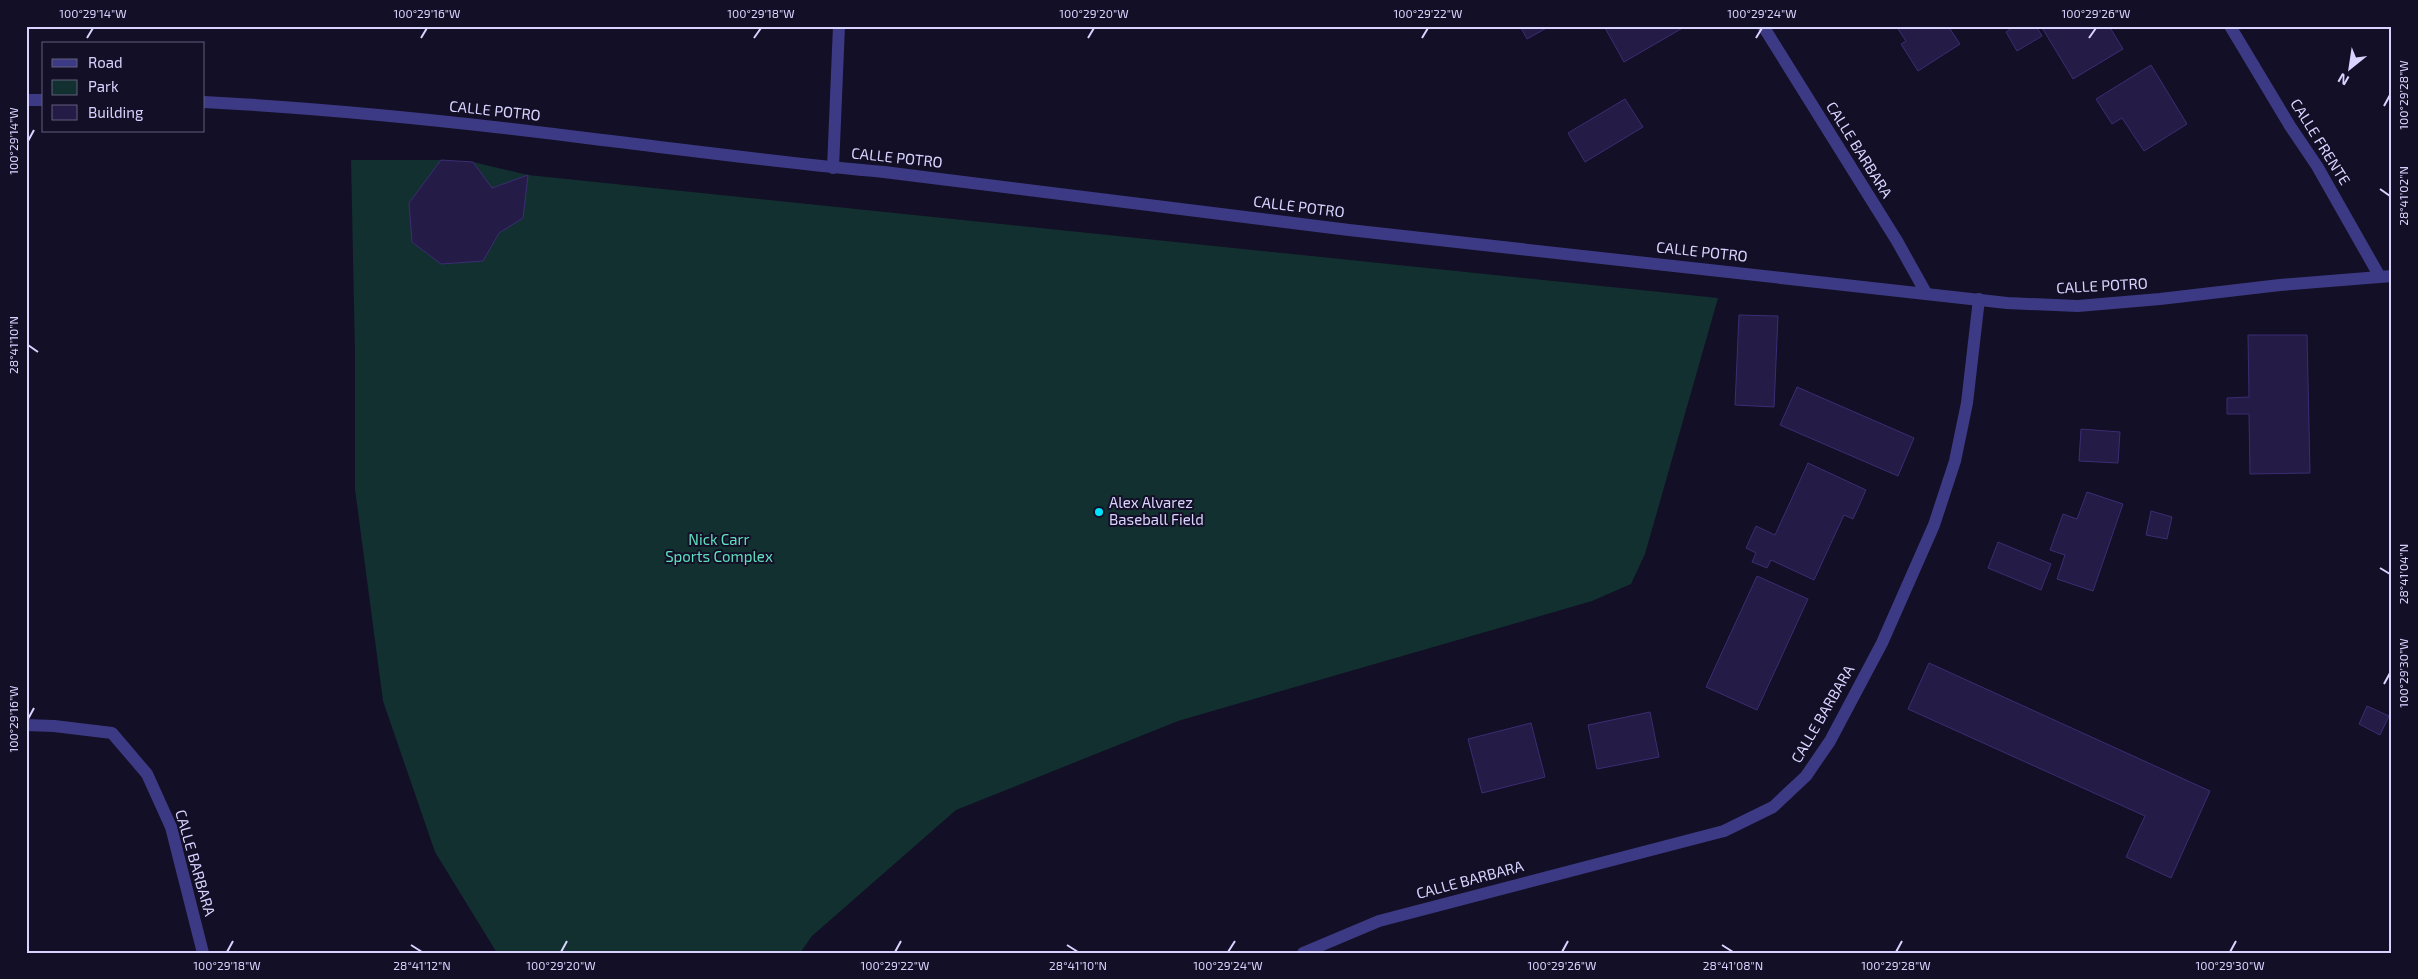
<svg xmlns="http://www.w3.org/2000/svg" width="2418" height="979" viewBox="0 0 2418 979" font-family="'Exo 2',sans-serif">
<rect width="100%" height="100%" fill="#130f26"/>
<path fill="#12302f" d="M351 160H441L473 162 528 175 1718 298 1645 554 1631 584 1592 601 1178 721 956 810 812 936 800 953H497L435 852 383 701 355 489V354Z"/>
<g fill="#241b47" stroke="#3b2d73">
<path d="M1520 26H1550L1527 39Z"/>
<path d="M1604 26H1686L1624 62Z"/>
<path d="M1896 26H1948L1960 44 1918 71 1901 44 1906 41Z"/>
<path d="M2015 26H2036L2042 36 2017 51 2006 32Z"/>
<path d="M2041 26H2109L2123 49 2073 79Z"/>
<path d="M2151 65 2187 124 2144 151 2122 118 2112 124 2096 99Z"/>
<path d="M1625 99 1643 127 1585 162 1568 133Z"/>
<path d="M441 160 473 162 492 188 528 175 523 218 499 233 483 261 441 264 412 242 409 203Z"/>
<path d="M1739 315 1778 316 1774 407 1735 405Z"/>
<path d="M2248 335H2307L2310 473 2250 474 2249 414H2227V398L2249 397Z"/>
<path d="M1797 387 1914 438 1898 476 1780 425Z"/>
<path d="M2081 429 2120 432 2118 463 2079 461Z"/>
<path d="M1808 463 1866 490 1853 519 1844 515 1814 580 1771 560 1767 568 1752 562 1756 553 1746 548 1756 526 1775 535Z"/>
<path d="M2087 492 2123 504 2093 591 2057 579 2065 555 2050 550 2063 514 2077 519Z"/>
<path d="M2151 511 2172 517 2167 539 2146 535Z"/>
<path d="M1998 542 2051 564 2041 590 1988 568Z"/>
<path d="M1757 576 1808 599 1757 710 1706 687Z"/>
<path d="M1929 663 2210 791 2171 878 2126 857 2145 816 1908 709Z"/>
<path d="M2367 706 2389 716 2380 735 2359 724Z"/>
<path d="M1650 712 1659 757 1597 769 1588 725Z"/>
<path d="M1531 723 1545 777 1482 793 1468 739Z"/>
</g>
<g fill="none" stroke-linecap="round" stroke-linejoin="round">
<g stroke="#3d3a85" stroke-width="12">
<path d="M1763 26 1897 241 1926 293"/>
<path d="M2230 26 2290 126 2317 166 2380 277"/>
<path d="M26 100H44"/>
<path d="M204 102C337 109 470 123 602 140 696 151 790 164 884 172L1349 230 2007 303 2078 306 2160 299 2280 285 2392 276"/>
<path d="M833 168 839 26"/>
<path d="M26 725 54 726 112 733 147 774 171 827 203 953"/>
<path d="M1303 953 1379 921 1724 831 1773 807 1806 776 1830 741 1882 643 1934 525 1955 461 1967 403 1979 299"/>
</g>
</g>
<path fill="none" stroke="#d9d4ff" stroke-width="2" d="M87 38 93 28M421 38 427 28M754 38 761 28M1088 38 1094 28M1422 38 1428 28M1756 38 1762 28M2089 38 2096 28M2384 106 2390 95M28 141 34 130M2380 189 2390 196M28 345 38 352M2380 568 2390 574M2384 684 2390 673M28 719 34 708M411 945 422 952M1067 945 1078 952M1722 945 1733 952M227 952 233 941M561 952 567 941M895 952 901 941M1228 952 1235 941M1562 952 1568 941M1896 952 1902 941M2230 952 2236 941"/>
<circle fill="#00e5ff" stroke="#130f26" stroke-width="2" cx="1099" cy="512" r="5"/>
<g text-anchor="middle" stroke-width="4" stroke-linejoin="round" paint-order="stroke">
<g font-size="15" fill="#d9d4ff" stroke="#130f26">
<text transform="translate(495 111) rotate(6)" y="5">CALLE POTRO</text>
<text transform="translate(2320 142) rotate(58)" y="5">CALLE FRENTE</text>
<text transform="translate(1859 150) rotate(58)" y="5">CALLE BARBARA</text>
<text transform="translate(897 158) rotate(6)" y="5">CALLE POTRO</text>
<text transform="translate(1299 207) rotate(7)" y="5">CALLE POTRO</text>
<text transform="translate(1702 252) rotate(6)" y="5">CALLE POTRO</text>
<text transform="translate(2102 286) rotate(-3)" y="5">CALLE POTRO</text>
<text transform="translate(1823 714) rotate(-60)" y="5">CALLE BARBARA</text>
<text transform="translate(195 863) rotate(74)" y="5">CALLE BARBARA</text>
<text transform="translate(1470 880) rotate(-15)" y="5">CALLE BARBARA</text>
</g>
<g font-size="15" fill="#d9d4ff" stroke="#130f26" text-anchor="start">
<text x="1109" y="508">Alex Alvarez<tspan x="1109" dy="17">Baseball Field</tspan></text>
</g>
<g font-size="15" fill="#5fe0c0" stroke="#130f26">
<text x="719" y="545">Nick Carr<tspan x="719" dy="17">Sports Complex</tspan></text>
</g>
</g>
<rect width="2418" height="979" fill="none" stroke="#130f26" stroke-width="55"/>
<rect x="42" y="42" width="162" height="90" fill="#130f26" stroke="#625e7d"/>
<rect x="52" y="59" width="25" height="8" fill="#3d3a85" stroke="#625e7d"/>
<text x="88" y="68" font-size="15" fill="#d9d4ff">Road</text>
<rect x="52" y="80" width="25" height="15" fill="#12302f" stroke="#625e7d"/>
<text x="88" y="92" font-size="15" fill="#d9d4ff">Park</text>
<rect x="52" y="105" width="25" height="15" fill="#241b47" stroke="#625e7d"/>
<text x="88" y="118" font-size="15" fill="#d9d4ff">Building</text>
<g transform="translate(2350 68) rotate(210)" stroke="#130f26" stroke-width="4" paint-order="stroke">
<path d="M0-4L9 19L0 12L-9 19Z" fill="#d9d4ff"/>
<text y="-8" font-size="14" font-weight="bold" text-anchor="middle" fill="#d9d4ff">N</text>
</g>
<rect x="28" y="28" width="2362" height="924" fill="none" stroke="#d9d4ff" stroke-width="2"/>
<g font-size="12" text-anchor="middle" fill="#d9d4ff">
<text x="93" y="18">100°29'14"W</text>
<text x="427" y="18">100°29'16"W</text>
<text x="761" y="18">100°29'18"W</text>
<text x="1094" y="18">100°29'20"W</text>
<text x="1428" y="18">100°29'22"W</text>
<text x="1762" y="18">100°29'24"W</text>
<text x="2096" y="18">100°29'26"W</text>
<text transform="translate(2404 95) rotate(-90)" y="4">100°29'28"W</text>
<text transform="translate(14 141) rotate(-90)" y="4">100°29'14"W</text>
<text transform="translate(2404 196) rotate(-90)" y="4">28°41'02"N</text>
<text transform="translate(14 345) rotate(-90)" y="4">28°41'10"N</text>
<text transform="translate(2404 574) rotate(-90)" y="4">28°41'04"N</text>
<text transform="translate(2404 673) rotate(-90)" y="4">100°29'30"W</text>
<text transform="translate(14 719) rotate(-90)" y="4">100°29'16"W</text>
<text x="227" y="970">100°29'18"W</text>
<text x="422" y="970">28°41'12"N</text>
<text x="561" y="970">100°29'20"W</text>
<text x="895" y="970">100°29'22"W</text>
<text x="1078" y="970">28°41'10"N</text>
<text x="1228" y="970">100°29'24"W</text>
<text x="1562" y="970">100°29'26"W</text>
<text x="1733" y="970">28°41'08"N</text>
<text x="1896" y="970">100°29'28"W</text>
<text x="2230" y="970">100°29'30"W</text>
</g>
</svg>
